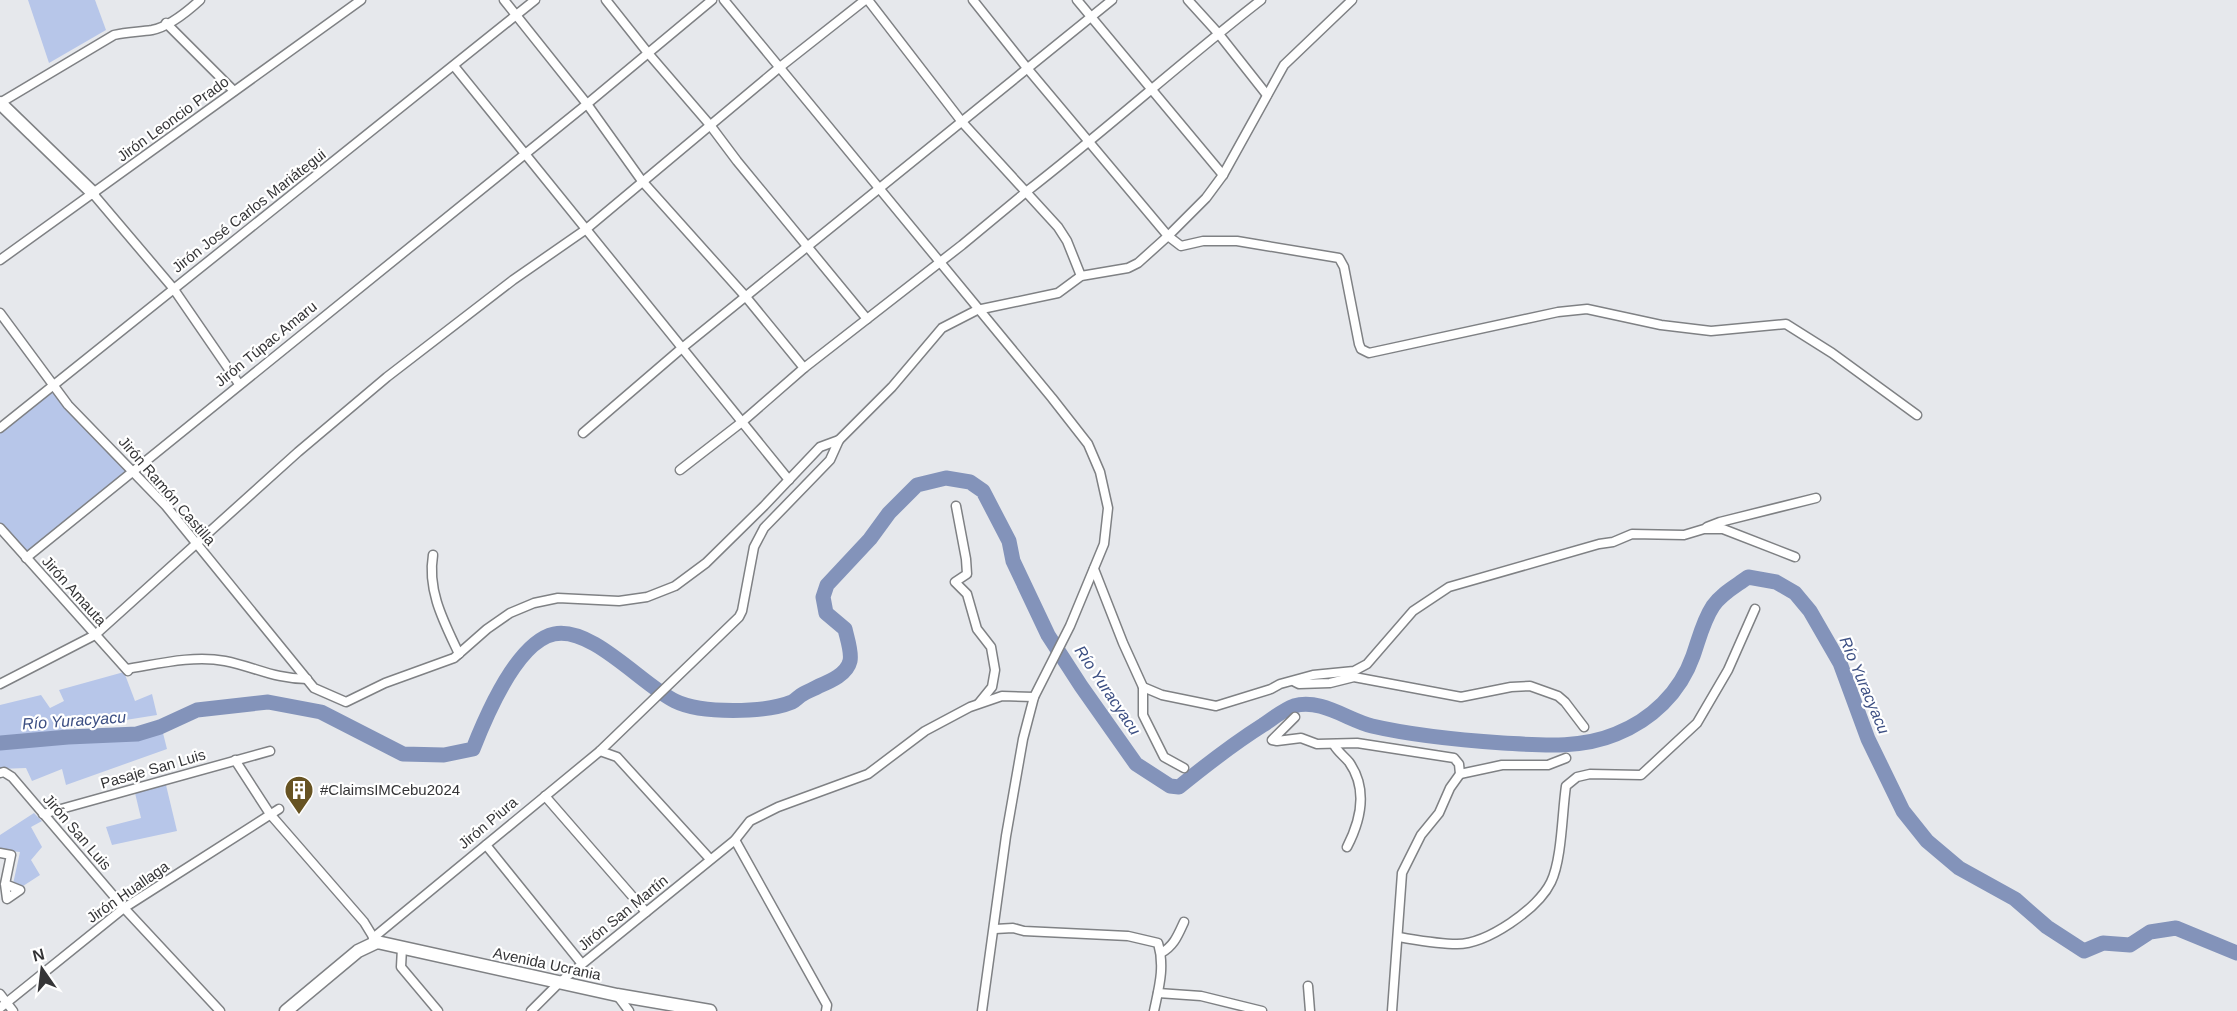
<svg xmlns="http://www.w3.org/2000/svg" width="2237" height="1011" viewBox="0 0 2237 1011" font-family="Helvetica,sans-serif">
<rect width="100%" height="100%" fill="#e6e8ec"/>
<g fill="#b7c6e9">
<path d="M28 0H95L106 30 49 63Z"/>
<path d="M49 388 133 470 26 558 0 528V429Z"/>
<path d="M124 672 135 701 152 694 157 715 0 740V705L41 695 50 708 64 701 59 690Z"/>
<path d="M163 733 167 749 66 785 62 769 32 781 26 768 0 769V749L3 748Z"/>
<path d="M166 785 177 831 112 845 106 827 141 818 135 793Z"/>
<path d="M34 813 42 821 31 827 42 847 31 860 40 875 20 888 13 884 20 852 0 850V835Z"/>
</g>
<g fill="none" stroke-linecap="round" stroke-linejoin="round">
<path stroke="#8393ba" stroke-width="15" d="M0 743 68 737 137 734 160 727 197 710 268 702 321 712 403 754 444 755 473 749C486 716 517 642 554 634 592 626 642 685 675 701 701 714 765 713 792 702 796 700 799 696 803 694 808 691 814 689 819 686 831 681 847 674 850 661 852 652 847 638 845 629L826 613 823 597 827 585 870 539 889 513 917 485 946 478 970 482 983 491 1009 541 1013 561 1048 635 1081 686 1136 764 1170 786 1179 787C1206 765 1233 744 1263 725 1272 719 1283 710 1294 706 1320 698 1348 720 1372 726 1415 736 1459 740 1503 743 1540 745 1580 749 1616 734 1651 720 1680 693 1693 656 1699 639 1703 621 1713 606 1722 593 1736 586 1748 577L1776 582 1795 593 1810 611 1840 663 1868 739 1903 811 1927 841 1959 868 2015 899 2047 927 2084 951 2103 943 2130 945 2150 932 2176 928 2237 953"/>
<g stroke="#7f8184" stroke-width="11">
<g id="street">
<path d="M504 0 587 104 642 181 746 297 804 368"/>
<path d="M606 0 648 53 710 125 737 161 867 319"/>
<path d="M724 0 1052 398 1088 444 1100 472 1108 508 1104 544 1070 626 1034 697 1023 739 1006 836 982 1011"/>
<path d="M868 0 962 122 1026 192C1106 130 1181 62 1261 0"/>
<path d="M973 0 1027 68 1168 236 1181 246 1203 241H1237L1339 258 1344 267 1359 344 1361 349 1369 353 1558 312 1587 309 1661 325 1711 331 1786 324 1832 353 1917 415"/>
<path d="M1077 0 1223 175"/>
<path d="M1188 0 1218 33 1267 95"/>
<path d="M166 23 234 91"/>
<path d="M454 66 789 480"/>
<path d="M0 103 114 35C127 32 139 32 152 30 168 27 188 11 200 0"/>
<path d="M89 189 173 288 239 384"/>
<path d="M0 260 361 0"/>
<path d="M0 313 68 405 166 506 314 688 346 702 385 683 454 658 487 629 510 613 534 603 558 598 619 601 647 597 675 586 706 563 764 506 820 447 839 440 892 387 942 328 977 310 1058 293 1081 276 1128 268 1138 263 1168 236 1206 198 1223 175 1284 65 1352 0"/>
<path d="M0 428 535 0"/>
<path d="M583 433 682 348 1112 0"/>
<path d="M680 470 742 422 804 368 962 245 1026 192 1058 227 1067 241 1081 276"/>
<path d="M956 506 966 559 967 574 955 582 967 594 977 629 991 647 995 670 992 687 979 703"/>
<path d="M1707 527 1720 522 1816 498"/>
<path d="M0 528 128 671"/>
<path d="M433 555C427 591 444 622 459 654"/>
<path d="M26 558 587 104 712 0"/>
<path d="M1094 569 1123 643 1143 687V715L1164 757 1184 768"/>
<path d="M127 669C158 664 193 655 225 661 255 667 275 679 307 679"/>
<path d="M1295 682 1299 684 1330 683 1354 677 1461 697 1511 687 1530 686 1558 696 1565 702 1584 727"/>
<path d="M0 684 95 635 298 452 387 377 513 280 585 230 780 67 865 0"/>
<path d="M1143 687 1162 695 1216 706 1271 689 1280 684 1313 675 1354 671 1367 664 1413 611 1449 587 1599 544 1613 542 1632 534 1684 535 1704 529H1723L1795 557"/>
<path d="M1295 717 1272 740 1277 741 1301 738 1317 744 1357 743 1454 758 1459 764 1460 774 1450 788 1439 813 1421 835 1402 873 1392 1011"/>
<path d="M1334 745C1338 752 1344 756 1349 762 1368 789 1361 820 1347 847"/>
<path d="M600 751 617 757 710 859"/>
<path d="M235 760 270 814 364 922 375 940"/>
<path d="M0 773 4 772 12 777 124 908 220 1011"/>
<path d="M1460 774 1502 765H1548L1566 758"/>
<path d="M545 796 646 912"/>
<path d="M43 814 270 751"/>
<path d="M735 840 827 1005 826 1011"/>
<path d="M486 845 582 964"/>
<path d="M0 853 11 855 5 884 7 899 20 890 5 884"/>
<path d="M995 929 1013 928 1024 931 1128 936 1158 943C1165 967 1159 987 1154 1011"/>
<path d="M1398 937C1417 940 1438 944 1457 944 1487 944 1538 909 1551 882 1562 859 1562 813 1566 786L1577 777 1590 774 1641 775 1697 723 1728 670 1755 609"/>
<path d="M373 938 600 751 739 617 742 611 754 547 764 528 830 460 839 440"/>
<path d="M402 948 401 967 438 1011"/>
<path d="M1161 953C1174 946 1178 935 1184 922"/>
<path d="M1308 986 1310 1011"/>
<path d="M1158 993 1201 996 1262 1011"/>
<path d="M0 994 13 1011"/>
<path d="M617 995 629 1011"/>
<path d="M0 1008 124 908 279 809"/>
<path d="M531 1011 560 982 735 840 750 821 778 807 868 774 925 731 970 707 1002 696 1034 697"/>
</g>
</g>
<g stroke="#7f8184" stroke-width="15">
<g id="secondary">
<path d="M32 134 0 103 93 193"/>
<path d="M286 1011 358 951 377 942 617 995 710 1011"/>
</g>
</g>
<use href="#street" stroke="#fff" stroke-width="8"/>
<use href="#secondary" stroke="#fff" stroke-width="12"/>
</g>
<defs>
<g id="building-pin" transform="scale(1.5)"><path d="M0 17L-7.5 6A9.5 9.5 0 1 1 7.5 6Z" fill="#675322" stroke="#fff"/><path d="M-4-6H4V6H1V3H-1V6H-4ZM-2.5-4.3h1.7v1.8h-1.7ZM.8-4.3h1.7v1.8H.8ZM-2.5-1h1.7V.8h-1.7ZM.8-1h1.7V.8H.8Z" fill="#fff"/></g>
</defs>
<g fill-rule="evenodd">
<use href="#building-pin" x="299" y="790"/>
</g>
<g text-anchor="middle" stroke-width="4.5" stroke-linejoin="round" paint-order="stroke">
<g font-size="15" fill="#353537" stroke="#fff">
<text transform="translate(173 119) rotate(-36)" y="5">Jirón Leoncio Prado</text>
<text transform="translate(249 211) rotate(-38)" y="5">Jirón José Carlos Mariátegui</text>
<text transform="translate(266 344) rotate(-39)" y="5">Jirón Túpac Amaru</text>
<text transform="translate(167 491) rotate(49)" y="5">Jirón Ramón Castilla</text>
<text transform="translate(74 591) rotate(48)" y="5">Jirón Amauta</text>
<text transform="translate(153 769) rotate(-16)" y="5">Pasaje San Luis</text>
<text transform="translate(488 823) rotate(-40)" y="5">Jirón Piura</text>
<text transform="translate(77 832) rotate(49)" y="5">Jirón San Luis</text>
<text transform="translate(128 892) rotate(-35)" y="5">Jirón Huallaga</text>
<text transform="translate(623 913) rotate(-39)" y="5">Jirón San Martín</text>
<text transform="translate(547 964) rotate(12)" y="5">Avenida Ucrania</text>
</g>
<g font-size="15" fill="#353537" stroke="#fff" text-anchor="start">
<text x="320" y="795">#ClaimsIMCebu2024</text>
</g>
<g font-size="16" font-style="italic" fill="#3c4f83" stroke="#fff">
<text transform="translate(1865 685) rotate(67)" y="6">Río Yuracyacu</text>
<text transform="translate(1108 690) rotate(56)" y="6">Río Yuracyacu</text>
<text transform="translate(74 720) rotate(-4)" y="6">Río Yuracyacu</text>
</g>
</g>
<g transform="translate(42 969) rotate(346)" stroke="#ffffff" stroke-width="4.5" paint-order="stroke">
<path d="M0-4.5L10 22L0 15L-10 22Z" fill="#353537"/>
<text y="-9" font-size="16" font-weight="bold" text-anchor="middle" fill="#353537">N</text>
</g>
</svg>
